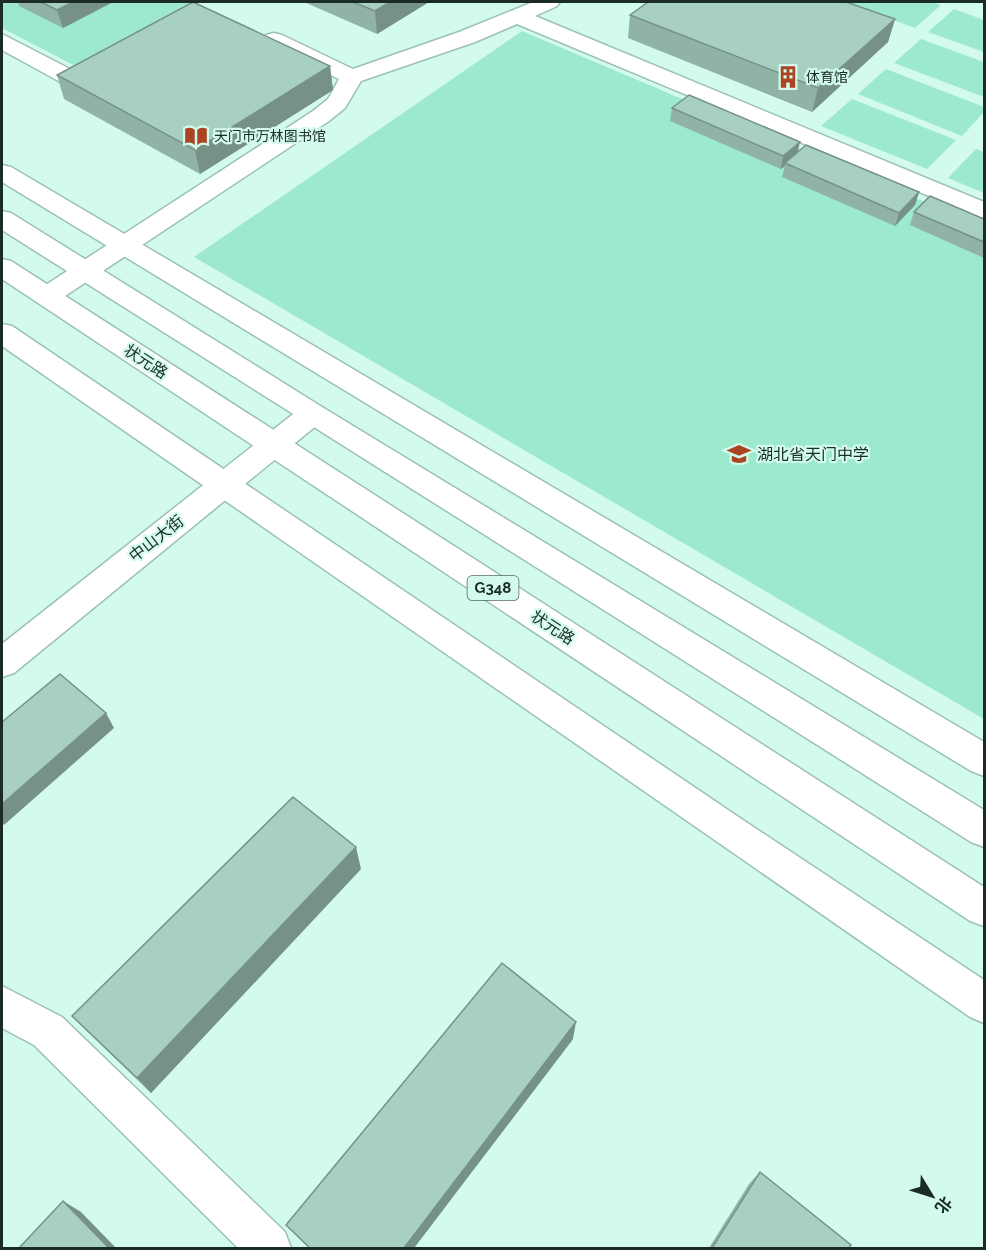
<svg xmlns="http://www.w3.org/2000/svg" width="986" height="1250" viewBox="0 0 986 1250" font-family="Raleway,'Noto Sans SC',sans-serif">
<rect width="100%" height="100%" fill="#d3fbeb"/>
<g fill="#9de9cd">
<path d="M2 2H199L79 68 2 28Z"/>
<path d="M844 2H932L941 5 915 28Z"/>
<path d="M954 9 984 20V52L928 32Z"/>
<path d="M522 31 984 227V719L194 257Z"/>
<path d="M921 39 984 62V97L894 63Z"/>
<path d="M886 69 984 107V112L962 136 858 94Z"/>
<path d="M852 99 956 140 927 169 821 126Z"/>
<path d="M976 149 984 152V193L948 178Z"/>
</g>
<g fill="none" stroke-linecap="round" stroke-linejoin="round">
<g stroke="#9bc1b2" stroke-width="3">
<g id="minor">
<path d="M533 2H560L557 6 535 16 984 202V219L517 24 475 42 361 81 345 108 329 121 56 302 47 305 38 302 34 296 38 290 313 111 328 99 339 79 266 45 263 40 266 35 274 33 282 35 353 69 459 32Z"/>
<path d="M2 34 72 70 92 58 100 56 108 58 111 63C103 75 79 87 64 84L2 50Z"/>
<path d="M312 404 322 407 326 414 322 421 14 673 2 677V644L302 407Z"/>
<path d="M2 986 62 1017 285 1232 291 1248H238L34 1045 2 1028Z"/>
</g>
</g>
<g stroke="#9bc1b2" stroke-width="3">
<g id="highway">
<path d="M2 165 11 167 984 742V776L971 771 2 182Z"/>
<path d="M2 211 11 213 322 407 984 810V847L971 842 2 230Z"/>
<path d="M2 259 11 261 984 887V926L970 921 2 279Z"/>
<path d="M2 324 12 326 740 818 984 980V1023L970 1017 2 346Z"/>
</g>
</g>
<use href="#minor" fill="#fff" fill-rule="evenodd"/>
<use href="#highway" fill="#fff" fill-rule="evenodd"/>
</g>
<g fill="#90b3a5">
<path d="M18 2H113L63 28 19 6Z"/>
<path d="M304 2H429L377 34Z"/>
<path d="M630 15 895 19 888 42 812 112 628 38Z"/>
<path d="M330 66 333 90 200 174 64 99 57 75Z"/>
<path d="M672 108 797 153 919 192 915 205 895 226 782 177 785 166 781 169 670 121Z"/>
<path d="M914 212 984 219V258L910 225Z"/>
<path d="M361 869 151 1093 89 1033 72 1016Z"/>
<path d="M573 1039 414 1248H309L286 1225Z"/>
<path d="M760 1172 849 1248H709L749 1184Z"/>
</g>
<g fill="#769286">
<path d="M73 2H113L63 28 57 10Z"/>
<path d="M390 2H429L377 34 375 11Z"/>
<path d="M895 19 888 42 812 112 818 88Z"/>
<path d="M330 66 333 90 200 174 195 150Z"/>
<path d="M800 142 797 155 785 163V166L781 169 783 156Z"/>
<path d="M919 192 915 205 895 226 899 213Z"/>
<path d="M106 713 114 728 4 825 2 822V804Z"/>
<path d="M356 847 361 869 151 1093 137 1078Z"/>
<path d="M576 1022 573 1039 414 1248H404Z"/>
<path d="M63 1201 81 1212 116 1248H109Z"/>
</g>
<g fill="#a8d0c0" stroke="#769286" stroke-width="1.5">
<path d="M41 2H73L57 10Z"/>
<path d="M193 2 330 66 195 150 57 75Z"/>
<path d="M353 2H390L375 11Z"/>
<path d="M648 2H846L895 19 818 88 630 15Z"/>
<path d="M689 95 800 142 783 156 672 108Z"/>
<path d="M806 145 919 192 899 213 785 163Z"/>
<path d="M930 196 984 219V242L914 212Z"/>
<path d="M60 674 106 713 2 804V722Z"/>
<path d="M293 797 356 847 137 1078 72 1016Z"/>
<path d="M502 963 576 1022 404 1248H310L286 1225Z"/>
<path d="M760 1172 851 1245 849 1248H712Z"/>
<path d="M63 1201 109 1248H19Z"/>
</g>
<defs>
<g id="building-bare" transform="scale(1.8)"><path d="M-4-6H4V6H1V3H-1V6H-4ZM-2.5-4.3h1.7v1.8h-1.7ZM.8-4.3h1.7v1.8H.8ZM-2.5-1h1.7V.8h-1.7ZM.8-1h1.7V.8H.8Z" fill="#ab4422" stroke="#d3fbeb" stroke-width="2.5" paint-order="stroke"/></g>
<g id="library-bare" transform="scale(1.8)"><path d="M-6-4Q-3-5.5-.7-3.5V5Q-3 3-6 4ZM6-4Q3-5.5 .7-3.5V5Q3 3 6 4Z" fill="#ab4422" stroke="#d3fbeb" stroke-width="2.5" paint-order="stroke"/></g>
<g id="school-bare" transform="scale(1.8)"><path d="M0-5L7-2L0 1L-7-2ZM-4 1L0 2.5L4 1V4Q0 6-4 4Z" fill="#ab4422" stroke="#d3fbeb" stroke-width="2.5" paint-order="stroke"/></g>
</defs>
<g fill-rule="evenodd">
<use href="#building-bare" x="788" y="77"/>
<use href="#library-bare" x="196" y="136"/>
<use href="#school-bare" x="739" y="454"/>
</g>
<g text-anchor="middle" stroke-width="4.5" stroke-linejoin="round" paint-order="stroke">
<g font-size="14" fill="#1b2b25" stroke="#d3fbeb" text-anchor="start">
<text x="806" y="82">体育馆</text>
<text x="214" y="141">天门市万林图书馆</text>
</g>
<rect fill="#d3fbeb" stroke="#526960" stroke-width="1.5" x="467.5" y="576" width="51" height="24" rx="4.5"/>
<g font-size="15" font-weight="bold" fill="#1b2b25">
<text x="493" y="593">G348</text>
</g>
<g font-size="16" fill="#1b2b25" stroke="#d3fbeb">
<text transform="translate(146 361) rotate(33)" y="6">状元路</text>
<text transform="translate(156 538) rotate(-38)" y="6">中山大街</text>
<text transform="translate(553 627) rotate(33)" y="6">状元路</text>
</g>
<g font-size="16" fill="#1b2b25" stroke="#d3fbeb" text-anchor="start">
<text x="757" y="460">湖北省天门中学</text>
</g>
</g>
<rect width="986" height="1250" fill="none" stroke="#1b2b25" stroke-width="6"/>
<g transform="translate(932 1196) rotate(128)" stroke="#d3fbeb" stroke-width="4.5" paint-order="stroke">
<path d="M0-4.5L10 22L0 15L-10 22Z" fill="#1b2b25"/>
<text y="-9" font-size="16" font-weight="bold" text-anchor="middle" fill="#1b2b25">北</text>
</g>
</svg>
